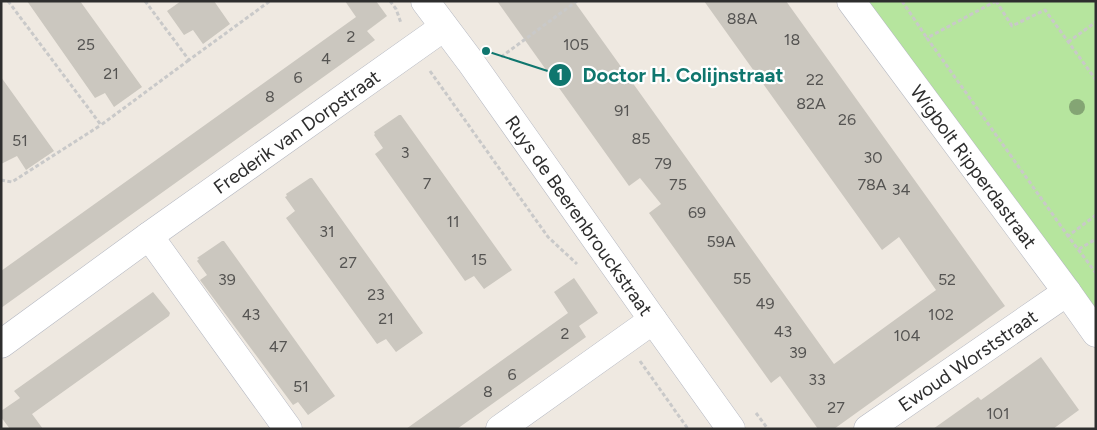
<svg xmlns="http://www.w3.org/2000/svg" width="1097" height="430" viewBox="0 0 1097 430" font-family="Figtree,sans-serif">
<rect width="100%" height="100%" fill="#efe9e1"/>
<path fill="#b6e59e" d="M862 1H1096V327Z"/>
<g fill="#cbc7bf">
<path d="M27 1H80L142 87 114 107 105 93 95 98Z"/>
<path d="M181 1H214L230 24 203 44 193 30 184 35 167 11Z"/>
<path d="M345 1H376L387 16 367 31 375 40 1 308V271L356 17Z"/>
<path d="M497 1H574L834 364 936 290 899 237 882 250 704 1H786L1005 306 834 429H818L780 376 771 383 649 213 661 204 640 178 629 186Z"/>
<path d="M1 77 54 151 26 170 17 156 1 164Z"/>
<path d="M399 115H401L512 270 484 289 474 276 465 281 375 154 383 148 374 135 375 134 374 132Z"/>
<path d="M310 178H312L423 333 396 352 386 339 377 344 286 218 295 211 285 197 287 196 286 194Z"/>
<path d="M222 241H224L237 259 335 396 308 415 298 402 293 405 200 280 207 275 197 261 199 259 197 258Z"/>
<path d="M574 278 598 313 579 326 586 337 457 429H406L568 313 554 292Z"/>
<path d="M153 292 170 313 169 316 32 414 43 429H10L1 417V411L20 398 14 391Z"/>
<path d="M1041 357 1079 410 1053 429H933L978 397 981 400Z"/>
</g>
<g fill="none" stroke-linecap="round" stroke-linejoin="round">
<g stroke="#b4b7c1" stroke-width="29">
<g id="minor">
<path id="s1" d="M425 1 470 61 653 320 731 429"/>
<path id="s2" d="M851 1 1067 292 1096 333"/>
<path d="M149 236 288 429"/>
<path id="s3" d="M1 344 149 236 444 27"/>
<path d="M500 429 653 320"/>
<path id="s4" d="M868 429 1067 292"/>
</g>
</g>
<g stroke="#c9c9c9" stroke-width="3" stroke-dasharray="4 2.5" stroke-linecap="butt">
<path d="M8 1 101 125 189 60"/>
<path d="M145 1 189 60 270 1"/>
<path d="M390 1 396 9 401 23"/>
<path d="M902 1 927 38"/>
<path d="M996 1 927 38 1068 236"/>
<path d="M996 1 1012 26 1045 10 1096 80"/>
<path d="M1068 42 1096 22"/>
<path d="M501 57 577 1"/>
<path d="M430 71 548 237 577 264"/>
<path d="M1 180 12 182 101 125"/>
<path d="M1096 215 1068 236 1096 273"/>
<path d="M1079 249 1096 239"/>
<path d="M640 361 688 429"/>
<path d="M756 413 768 429"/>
</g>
<use href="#minor" stroke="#fff" stroke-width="28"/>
</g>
<circle fill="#84a574" cx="1077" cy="107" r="8"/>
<g text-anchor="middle" stroke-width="4.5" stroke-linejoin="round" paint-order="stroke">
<g font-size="16" fill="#555452">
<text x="742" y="24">88A</text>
<text x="351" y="42">2</text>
<text x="792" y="45">18</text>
<text x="86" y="50">25</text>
<text x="576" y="50">105</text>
<text x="326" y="64">4</text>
<text x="111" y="79">21</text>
<text x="298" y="83">6</text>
<text x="815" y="85">22</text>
<text x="270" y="102">8</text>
<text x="811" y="109">82A</text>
<text x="622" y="116">91</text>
<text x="847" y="125">26</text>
<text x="641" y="144">85</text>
<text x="20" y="146">51</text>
<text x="405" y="158">3</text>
<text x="873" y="163">30</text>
<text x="663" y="169">79</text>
<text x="427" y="189">7</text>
<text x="678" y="190">75</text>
<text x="872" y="190">78A</text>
<text x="901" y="195">34</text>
<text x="697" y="218">69</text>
<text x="453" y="227">11</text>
<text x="327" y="237">31</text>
<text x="721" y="247">59A</text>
<text x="479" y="265">15</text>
<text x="348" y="268">27</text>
<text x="742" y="284">55</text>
<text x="227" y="285">39</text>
<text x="947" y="285">52</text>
<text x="376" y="300">23</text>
<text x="765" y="309">49</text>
<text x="251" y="320">43</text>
<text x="941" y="320">102</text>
<text x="386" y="324">21</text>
<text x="783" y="337">43</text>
<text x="565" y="339">2</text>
<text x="907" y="341">104</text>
<text x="278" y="352">47</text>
<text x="798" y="358">39</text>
<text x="512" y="380">6</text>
<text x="817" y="385">33</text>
<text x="301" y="392">51</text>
<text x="488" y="397">8</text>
<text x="836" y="413">27</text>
<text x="998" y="419">101</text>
</g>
<g font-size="19" fill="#2e2e2e" stroke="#fff">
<text dy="7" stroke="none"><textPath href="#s3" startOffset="364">Frederik van Dorpstraat</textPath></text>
<text dy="7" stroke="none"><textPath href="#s2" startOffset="206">Wigbolt Ripperdastraat</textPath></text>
<text dy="7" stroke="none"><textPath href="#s1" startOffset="264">Ruys de Beerenbrouckstraat</textPath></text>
<text dy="7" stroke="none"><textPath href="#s4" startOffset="121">Ewoud Worststraat</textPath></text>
</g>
</g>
<path fill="none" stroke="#0f766e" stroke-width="2" d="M486 51L560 75"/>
<g fill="#0f766e" stroke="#fff" stroke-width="2">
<circle cx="486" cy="51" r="5"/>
<circle cx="560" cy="75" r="12"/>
</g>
<g font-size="15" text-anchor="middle" font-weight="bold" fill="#fff">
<text x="560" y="80">1</text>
</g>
<g font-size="20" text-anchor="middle" font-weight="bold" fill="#0f766e" stroke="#fff" stroke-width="4.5" stroke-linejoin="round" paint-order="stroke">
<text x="683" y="82">Doctor H. Colijnstraat</text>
</g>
<rect width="1097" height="430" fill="none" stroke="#2e2e2e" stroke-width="5"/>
</svg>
